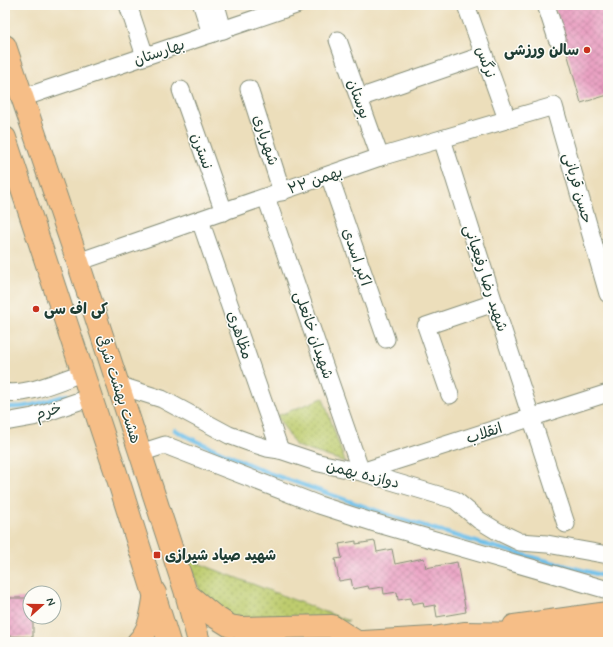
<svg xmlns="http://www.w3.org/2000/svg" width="613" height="647" viewBox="0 0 613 647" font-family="Mynerve,'Playpen Sans Arabic',sans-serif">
<defs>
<pattern id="park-dots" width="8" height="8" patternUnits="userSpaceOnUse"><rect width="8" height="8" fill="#becc6e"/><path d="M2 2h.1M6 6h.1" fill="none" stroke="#9aa75b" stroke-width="1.8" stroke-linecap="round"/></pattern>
<pattern id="building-cross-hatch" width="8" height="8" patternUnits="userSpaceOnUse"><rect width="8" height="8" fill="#e897bd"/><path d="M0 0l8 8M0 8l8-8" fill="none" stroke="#bb7c9a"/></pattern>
</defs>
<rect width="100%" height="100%" fill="#fdfcf7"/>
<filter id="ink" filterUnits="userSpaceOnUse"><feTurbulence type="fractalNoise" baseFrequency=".025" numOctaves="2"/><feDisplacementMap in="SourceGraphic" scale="8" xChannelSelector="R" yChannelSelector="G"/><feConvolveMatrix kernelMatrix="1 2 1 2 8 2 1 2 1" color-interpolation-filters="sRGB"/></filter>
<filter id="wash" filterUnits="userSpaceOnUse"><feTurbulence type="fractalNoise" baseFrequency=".012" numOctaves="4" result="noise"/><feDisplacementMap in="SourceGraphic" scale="16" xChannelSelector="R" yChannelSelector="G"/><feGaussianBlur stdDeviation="0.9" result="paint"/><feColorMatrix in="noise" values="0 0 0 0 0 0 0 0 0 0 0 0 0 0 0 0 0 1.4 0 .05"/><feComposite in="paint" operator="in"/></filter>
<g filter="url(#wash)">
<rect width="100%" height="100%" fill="#ecdebb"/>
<g fill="url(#park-dots)" stroke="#6e8451">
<path d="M323 398 345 462 296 446 277 416Z"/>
<path d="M187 559 349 621 339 623 234 621 203 598Z"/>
</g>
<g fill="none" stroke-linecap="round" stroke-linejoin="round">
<g stroke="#6ec0ea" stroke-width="4.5">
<path d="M5 407C27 409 47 401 67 395"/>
<path d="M175 430 192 439 266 472 398 518 479 543 608 577"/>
</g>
</g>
<g id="blocks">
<g fill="url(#building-cross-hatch)">
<path d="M554 5H608V95L581 103Z"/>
<path d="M356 541V544L375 541 377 552 392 549 395 564 424 558 426 568 457 562 466 612 437 617 435 605 424 607 423 602 412 604 411 598 398 600 397 592 384 594 383 587 369 589 368 586 353 589 351 579 339 581 335 559 342 558 339 544Z"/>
<path d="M5 598H30V617H33V637L5 636Z"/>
</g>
</g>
</g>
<g filter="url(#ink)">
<use href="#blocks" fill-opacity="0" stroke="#868e78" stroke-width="1"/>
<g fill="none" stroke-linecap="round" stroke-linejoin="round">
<g stroke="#868e78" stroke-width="19">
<g id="minor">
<path d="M128 5 145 56"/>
<path d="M202 5 211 34"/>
<path d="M216 5 223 30"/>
<path d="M466 5 507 119"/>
<path d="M546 5 557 39"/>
<path d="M338 40 380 157"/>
<path d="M249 89 282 192"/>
<path d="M181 90 224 212"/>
<path d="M22 98 296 5"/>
<path d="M359 98 484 55"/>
<path d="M442 139 494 303 566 524"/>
<path d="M329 175 386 339"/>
<path d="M266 197 361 472 608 393"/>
<path d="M200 220 280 450"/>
<path d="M78 262 380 157 554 106 608 294"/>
<path d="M118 385 162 399 229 435 251 443 267 448 280 450 319 463 361 472 455 500 479 520 497 531 520 542 547 544 608 555"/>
<path d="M5 392C28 396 61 380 82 373"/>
<path d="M450 395 426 326 494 303"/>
<path d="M5 422 33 417 91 397"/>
<path d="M140 453 165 445 319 505 372 522 608 590"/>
</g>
</g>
<g stroke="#868e78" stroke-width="24">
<g id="major">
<path d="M5 46 78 262 186 593 199 642"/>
<path d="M5 138 118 479 169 642"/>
<path d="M514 626 608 613"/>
</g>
</g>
<g stroke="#868e78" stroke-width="24">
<g id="highway">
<path d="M186 593 214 616 230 626 242 628 332 626 357 642"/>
<path d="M138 642C151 629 152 610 155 593"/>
<path d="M363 642 433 638 464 633 532 634 608 627"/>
</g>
</g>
<use href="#minor" stroke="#fff" stroke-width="17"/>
<use href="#major" stroke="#f6be87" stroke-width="22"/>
<use href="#highway" stroke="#f6be87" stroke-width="22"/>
</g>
</g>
<g fill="#c8321e" stroke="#fdfcf7" stroke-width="1.5">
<circle cx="587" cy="50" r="4"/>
<circle cx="36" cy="309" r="4"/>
<rect x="153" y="551" width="8" height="8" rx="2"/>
</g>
<g text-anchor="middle" stroke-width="3" stroke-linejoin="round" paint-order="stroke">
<g font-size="15" font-weight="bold" fill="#1f3d34" stroke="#fdfcf7" text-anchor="start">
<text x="579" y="55" text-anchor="end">سالن ورزشی</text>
<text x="44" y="314">کی اف سی</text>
<text x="165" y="560">شهید صیاد شیرازی</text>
</g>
<g font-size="15" fill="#1f3d34" stroke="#fdfcf7">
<text transform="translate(159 52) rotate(-19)" y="5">بهارستان</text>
<text transform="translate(486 62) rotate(70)" y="5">نرگس</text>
<text transform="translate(359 99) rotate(70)" y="5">بوستان</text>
<text transform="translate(266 140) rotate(72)" y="5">شهریاری</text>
<text transform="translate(202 151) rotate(70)" y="5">نسترن</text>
<text transform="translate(315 180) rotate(-19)" y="5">۲۲ بهمن</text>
<text transform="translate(578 188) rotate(74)" y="5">حسن قربانی</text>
<text transform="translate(357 257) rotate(71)" y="5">اکبر اسدی</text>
<text transform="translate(486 278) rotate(72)" y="5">شهید رضا رفیعیانی</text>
<text transform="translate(240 335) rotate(71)" y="5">مظاهری</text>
<text transform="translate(314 335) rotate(71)" y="5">شهیدان خانعلی</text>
<text transform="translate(119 389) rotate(72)" y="5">هشت بهشت شرقی</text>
<text transform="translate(48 411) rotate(-18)" y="5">خرم</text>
<text transform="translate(484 433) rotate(-18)" y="5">انقلاب</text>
<text transform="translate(363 474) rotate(14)" y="5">دوازده بهمن</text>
</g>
</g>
<rect width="613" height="647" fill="none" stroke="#fdfcf7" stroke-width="20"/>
<g transform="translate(42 605) rotate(69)"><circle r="19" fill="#fdfcf7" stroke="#a4b0a9"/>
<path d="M0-3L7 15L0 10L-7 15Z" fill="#c8321e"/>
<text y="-6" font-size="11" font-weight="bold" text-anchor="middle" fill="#1f3d34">N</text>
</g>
</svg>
